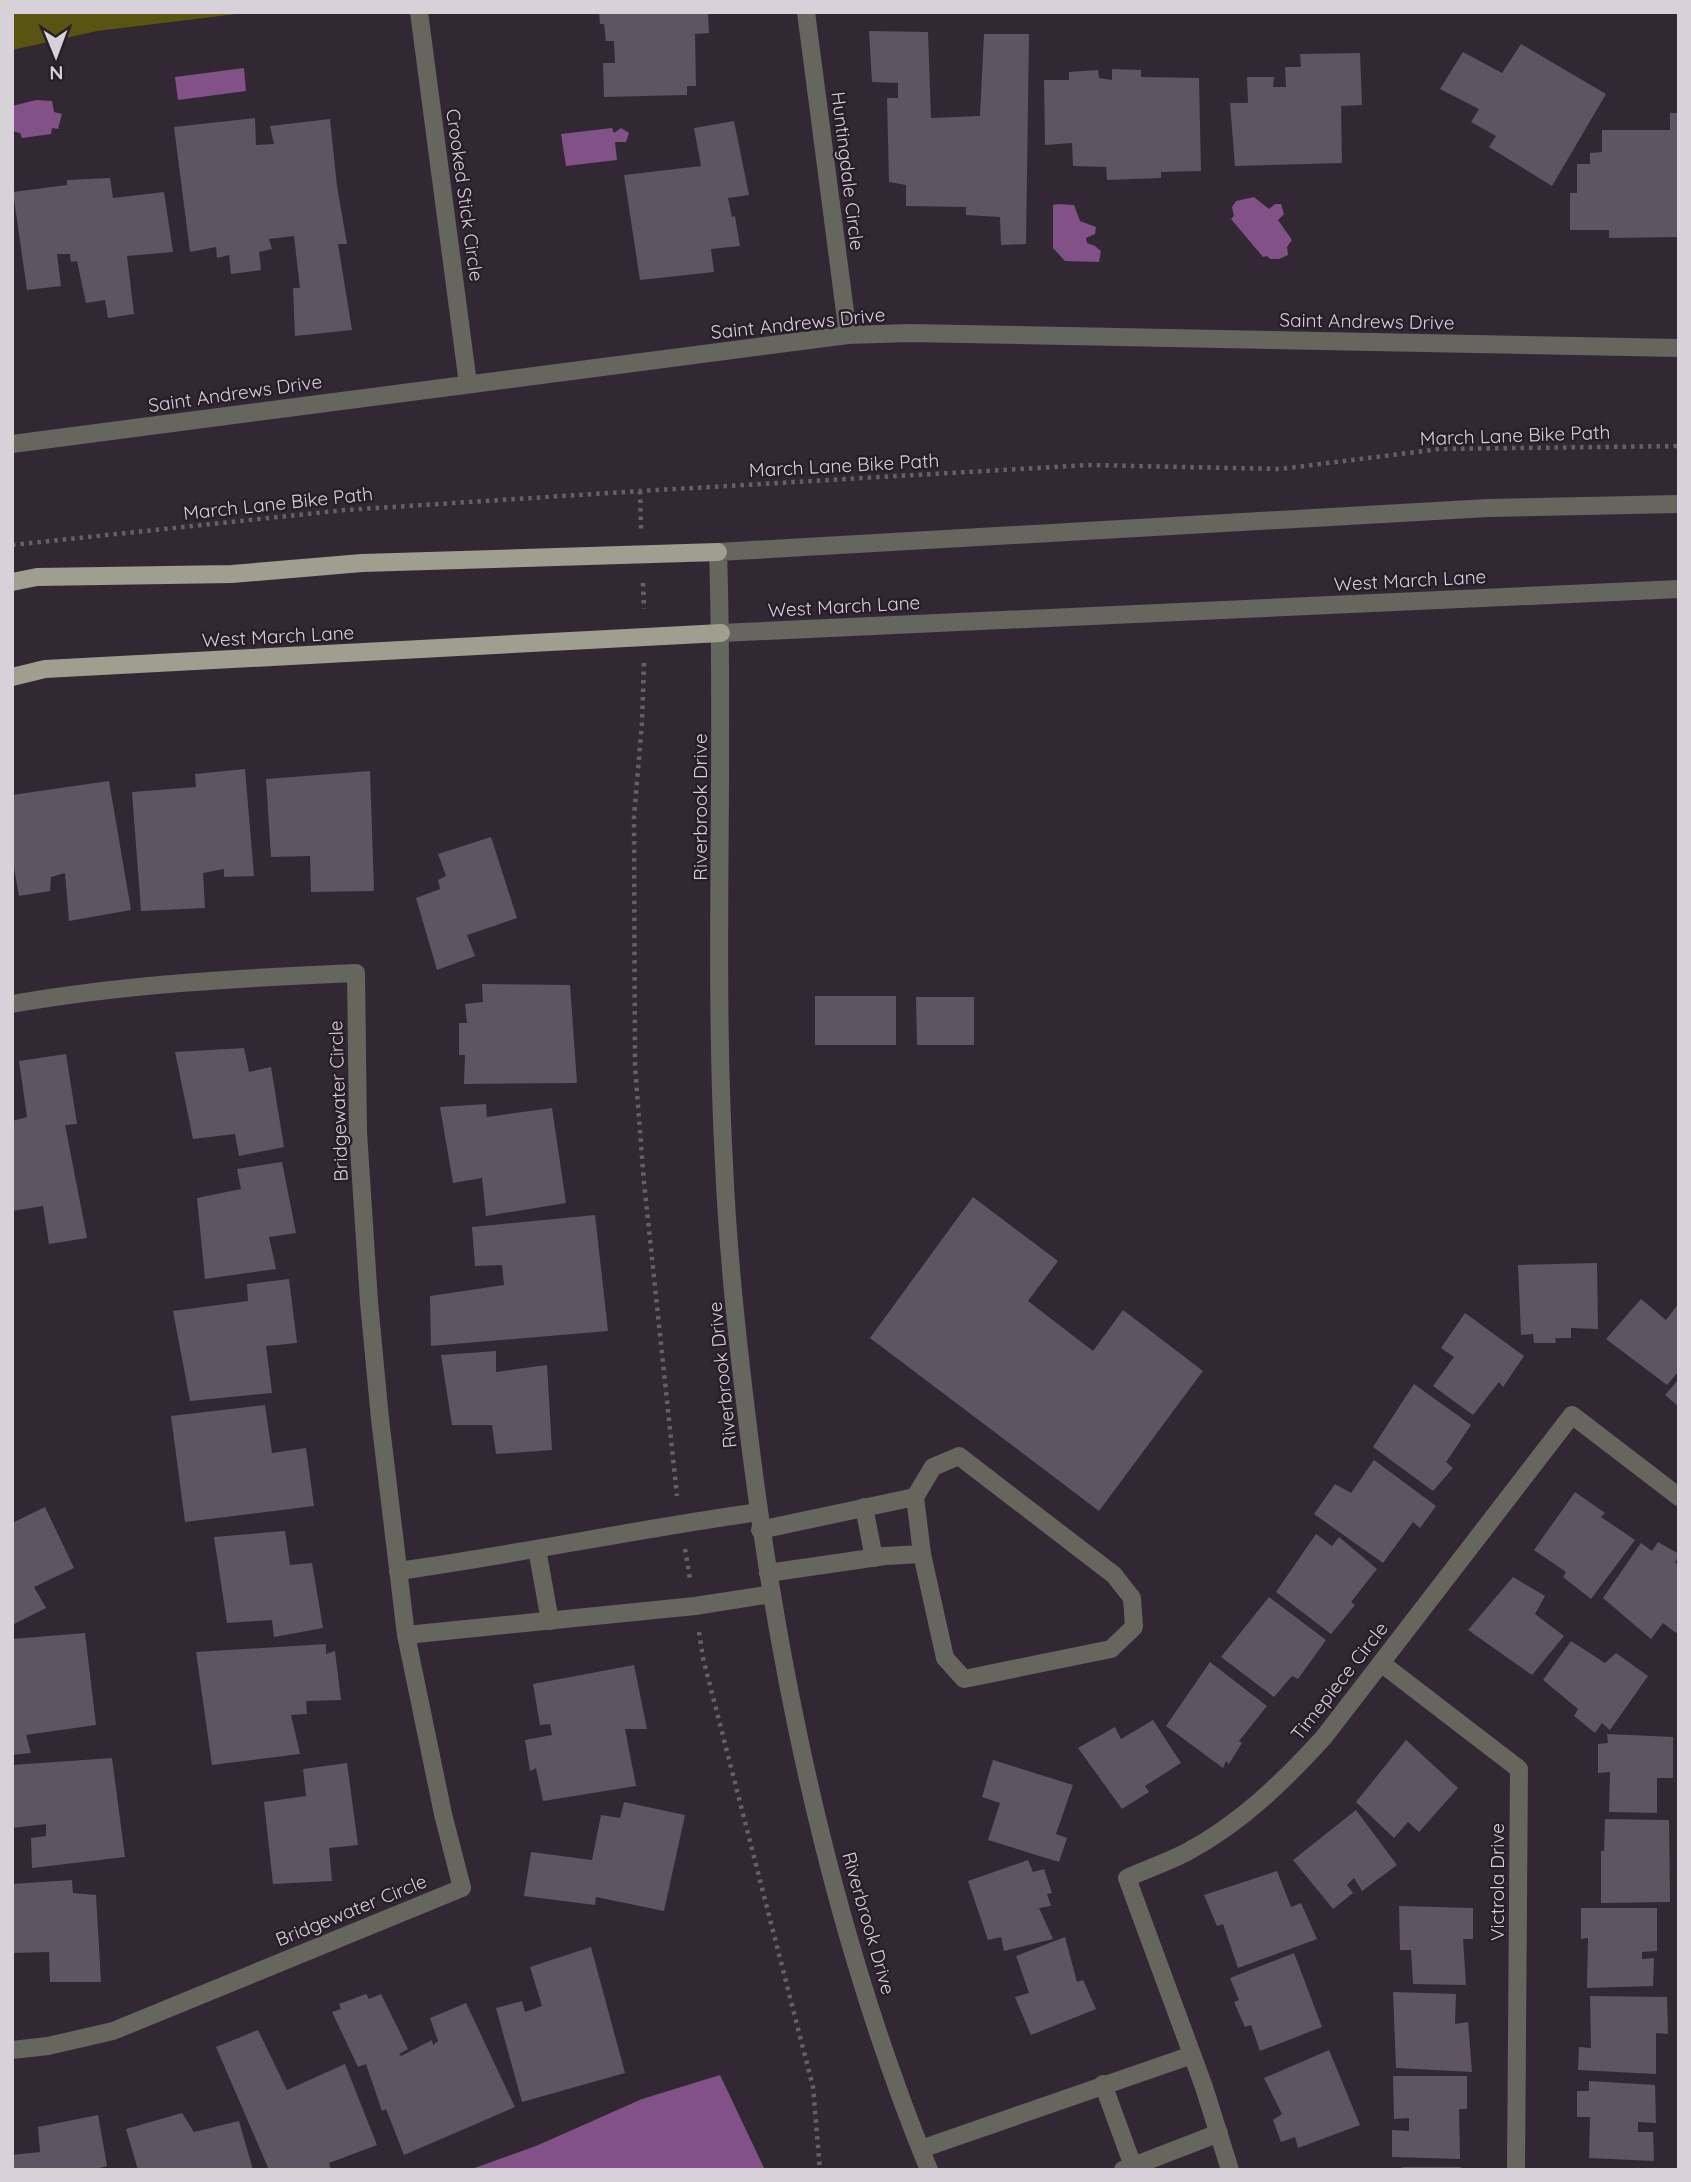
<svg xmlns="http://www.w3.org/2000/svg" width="1691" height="2182" viewBox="0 0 1691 2182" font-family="Quicksand,sans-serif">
<rect width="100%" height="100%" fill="#322833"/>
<path fill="#595411" d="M12 12H253L97 31 12 50Z"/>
<g fill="#815188">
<path d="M244 68 246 91 178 100 175 77Z"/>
<path d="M36 100 52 101 54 112 62 114 58 129 52 128 51 134 22 138 20 133 12 131V106Z"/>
<path d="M612 128 614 133 621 128 629 133 626 142H615L617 160 566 166 561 134Z"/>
<path d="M1254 197 1269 209 1275 204H1281L1284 214 1278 220 1292 240 1287 247 1288 255 1279 259H1270L1267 256 1263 257 1231 219 1234 216 1232 207 1236 201Z"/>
<path d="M1058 204 1074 205 1080 221 1096 227 1095 234 1086 238 1087 243 1095 246 1101 251 1099 262 1065 261 1053 248V205Z"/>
<path d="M720 2075 765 2170H469L536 2146 642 2099Z"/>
</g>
<g fill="#5f5461">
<path d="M599 12H708L709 33 695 34 696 86H687V95L604 97 603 63H615L614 41H606L604 24H600Z"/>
<path d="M869 31 928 32 931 118 980 116 984 34H1029L1026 244 1001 245 1000 217 966 215V207L906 206V185L889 182 887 98H898V83L872 82Z"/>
<path d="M1521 44 1606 94 1552 186 1489 147 1496 136 1471 122 1479 109 1440 89 1463 52 1502 73Z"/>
<path d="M1360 53 1362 105 1341 106 1342 163 1235 166 1230 103H1248L1247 77H1274L1273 87H1286L1285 67H1301L1300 54Z"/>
<path d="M1112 69 1141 70V77L1199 78 1201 171 1161 172V178L1107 180 1106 167 1073 166 1072 143 1045 145 1044 80H1069V72L1098 70 1099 78 1112 80Z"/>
<path d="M1670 113H1679V237L1609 238V230H1570V193H1577V164H1590V153L1602 152V130H1670Z"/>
<path d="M255 118 256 145 274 144 270 126 330 119 337 186 347 244H338L352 330 295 336 293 288H300L294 236 269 239 272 249 259 252 261 270 231 274 229 255 217 258 216 247 190 252 174 127Z"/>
<path d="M734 121 749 195 728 198 732 217 735 216 740 246 711 249 714 272 640 280 624 175 701 166 694 128Z"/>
<path d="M110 178 113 198 164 192 173 252 127 256 134 314 108 318 105 300 86 303 77 261 71 262 70 254H57L61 286 27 290 13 192 67 185V180Z"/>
<path d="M245 769 254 876 224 877V869L203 873 205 908 141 911 132 792 196 787 195 774Z"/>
<path d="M370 771 374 891 311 892 310 856 271 857 266 779Z"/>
<path d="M109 781 131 910 69 921 65 873 51 877 50 891 19 896 12 856V795Z"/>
<path d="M491 837 517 918 467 935 475 956 437 970 416 898 440 889 438 880 446 876 438 854Z"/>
<path d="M482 984 570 985 577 1083 464 1084 465 1055H459V1023H467L465 1004 483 1002Z"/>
<rect x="815" y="996" width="81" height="49"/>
<path d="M916 997H974V1045H917Z"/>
<path d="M244 1048 249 1072 271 1067 284 1147 239 1156 235 1134 193 1139 175 1052Z"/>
<path d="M66 1054 77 1124 65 1125 87 1238 49 1244 43 1206 12 1211V1121L27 1117 19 1061Z"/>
<path d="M486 1104 487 1117 552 1108 566 1203 486 1216 482 1178 453 1183 440 1107Z"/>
<path d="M282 1162 296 1233 269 1237 276 1269 205 1279 197 1198 241 1189 237 1169Z"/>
<path d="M973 1197 1058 1261 1028 1301 1093 1351 1123 1310 1203 1371 1099 1511 870 1338Z"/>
<path d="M595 1215 608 1331 431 1346 430 1296 504 1285 502 1265 475 1266 472 1227Z"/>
<path d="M1597 1263 1598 1329 1571 1328V1338H1555L1556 1343H1534L1533 1334 1521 1335 1518 1265Z"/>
<path d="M289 1279 297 1343 266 1346 272 1393 190 1401 173 1311 248 1301 247 1284Z"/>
<path d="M1641 1299 1666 1320 1679 1303V1371L1667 1385 1606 1339Z"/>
<path d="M1465 1313 1524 1356 1503 1387 1499 1382 1473 1415 1433 1386 1454 1357 1441 1348Z"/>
<path d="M496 1351V1372L547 1365 552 1450 496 1454 492 1425H452L441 1355Z"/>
<path d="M1679 1379V1407L1665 1395Z"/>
<path d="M1414 1384 1471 1425 1446 1462 1453 1468 1433 1491 1373 1447Z"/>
<path d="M265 1405 272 1453 306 1448 314 1506 185 1522 171 1416Z"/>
<path d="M1374 1460 1436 1506 1420 1528 1413 1522 1383 1563 1314 1514 1335 1484 1351 1493Z"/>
<path d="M1575 1492 1605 1513 1601 1517 1635 1540 1591 1599 1563 1577 1566 1572 1534 1550Z"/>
<path d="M45 1507 74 1568 34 1587 46 1608 12 1625V1523Z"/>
<path d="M285 1531 290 1565 312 1563 323 1628 274 1637 272 1620 227 1623 214 1537Z"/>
<path d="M1316 1534 1332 1546 1339 1537 1377 1569 1351 1602 1355 1605 1331 1634 1276 1592Z"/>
<path d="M1658 1542 1679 1554 1675 1563 1679 1565V1629L1676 1633 1663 1623 1651 1639 1603 1598 1641 1543 1652 1551Z"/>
<path d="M1513 1577 1545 1596 1535 1614 1564 1636 1532 1675 1468 1630Z"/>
<path d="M1269 1597 1326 1640 1298 1679 1292 1676 1274 1697 1221 1657Z"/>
<path d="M85 1633 96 1725 26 1735 31 1753 12 1755V1639Z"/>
<path d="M1571 1641 1605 1663 1616 1653 1648 1676 1610 1730 1602 1723 1595 1733 1574 1716 1578 1709 1543 1680Z"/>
<path d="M326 1644V1654L335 1651 341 1700 306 1701 307 1714 291 1715 300 1754 212 1765 196 1652Z"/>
<path d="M1210 1662 1267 1706 1239 1741 1242 1743 1229 1764 1226 1761 1223 1768 1166 1726Z"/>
<path d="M634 1665 647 1729H625L636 1786 543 1801 536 1768 530 1771 525 1740 552 1735 550 1724 540 1725 533 1684Z"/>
<path d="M1153 1720 1181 1763 1145 1786 1149 1792 1122 1809 1078 1748 1115 1727 1121 1739Z"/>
<path d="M1607 1734 1673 1737V1778H1657V1813L1609 1812 1610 1772 1598 1773V1744L1608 1743Z"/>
<path d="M1406 1740 1458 1788 1419 1832 1408 1822 1394 1838 1356 1802Z"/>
<path d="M112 1758 125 1857 32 1868 31 1838 46 1836V1824L12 1828V1765Z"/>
<path d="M993 1760 1073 1785 1056 1834 1067 1838 1059 1862 988 1840 1000 1803 982 1797Z"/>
<path d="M347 1763 358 1845 329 1848 332 1881 273 1884 264 1802 306 1796 303 1769Z"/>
<path d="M624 1802 685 1815 664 1911 596 1897 595 1905 524 1896 531 1852 592 1860 601 1815 620 1818Z"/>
<path d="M1356 1810 1397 1865 1362 1891 1354 1878 1347 1885 1353 1893 1333 1909 1293 1860Z"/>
<path d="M1605 1819 1669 1820 1670 1902 1601 1903V1851H1604Z"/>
<path d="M1028 1860 1033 1872 1044 1869 1052 1893 1047 1894 1051 1906 1039 1908 1053 1939 1004 1951 1001 1937 988 1940 968 1881Z"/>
<path d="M1277 1871 1291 1907 1301 1903 1317 1939 1238 1968 1223 1924 1217 1926 1204 1895Z"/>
<path d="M72 1880 73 1893 96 1895 101 1982H50L49 1952 12 1953V1884Z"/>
<path d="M1399 1906 1473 1908V1939H1463L1466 1985 1413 1984 1411 1950H1400Z"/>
<path d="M1581 1908H1657V1951L1642 1952V1959L1654 1958 1653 1986 1587 1988 1588 1938 1581 1939Z"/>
<path d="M1065 1937 1077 1982 1083 1980 1096 2009 1031 2035 1015 1997 1029 1993 1016 1956Z"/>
<path d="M591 1947 625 2073 522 2102 496 2008 522 2001 525 2012 542 2006 530 1967Z"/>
<path d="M1294 1953 1322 2027 1260 2051 1251 2025 1245 2027 1234 2002 1239 2000 1230 1978Z"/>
<path d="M1393 1992 1456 1994 1455 2024 1468 2022 1472 2072 1396 2068Z"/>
<path d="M366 1994 369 1999 381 1994 408 2049 399 2054 401 2056 432 2040 433 2045 438 2041 430 2018 466 2003 515 2107 404 2155 386 2109 382 2111 366 2064 358 2067 332 2012 341 2009 339 2004Z"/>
<path d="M1590 1996 1667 1997 1668 2034 1656 2033V2074L1578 2070 1579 2047 1591 2048Z"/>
<path d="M258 2030 287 2090 345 2064 377 2145 329 2163 331 2170H269L216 2047Z"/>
<path d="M1329 2050 1360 2125 1298 2148 1295 2137 1281 2142 1273 2120 1282 2114 1264 2078Z"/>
<path d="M1393 2076H1467V2109H1459L1460 2159 1392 2157V2130L1409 2131V2118L1394 2119Z"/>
<path d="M1589 2081 1655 2085 1656 2123 1638 2122V2132H1653L1654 2161 1589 2158 1590 2117H1577V2091H1589Z"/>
<path d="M182 2113 194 2132 239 2121 253 2170H138L126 2129Z"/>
<path d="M98 2115 107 2166 92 2170H12V2155L40 2152 38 2127Z"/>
<rect x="1402" y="2167" width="59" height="3"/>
</g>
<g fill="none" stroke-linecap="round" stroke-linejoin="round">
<g stroke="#675e68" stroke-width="4.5" stroke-dasharray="3.5 5" stroke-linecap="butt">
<path d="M640 491 641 529"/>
<path d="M12 545 345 510 640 491 1088 465 1280 469 1440 449 1679 446"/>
<path d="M643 583 644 609"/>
<path d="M644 663 642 723 634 817 635 1067 644 1182 677 1496"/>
<path d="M685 1549 690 1579"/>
<path d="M699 1632 703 1658 813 2087 820 2170"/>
</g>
<g stroke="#66655e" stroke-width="18">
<path d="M419 12 468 384"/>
<path d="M806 12 848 335"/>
<path d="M12 444 848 335 910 333 1679 348"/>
<path d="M721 633 1679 589"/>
<path d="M12 1004C126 984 240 978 356 973L358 1132 369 1302 380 1419 406 1635 443 1814 462 1888 113 2031 48 2046 12 2050"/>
<path d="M959 1456 1114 1575 1132 1598 1134 1627 1111 1649 964 1679 945 1658 922 1554 915 1497 933 1467Z"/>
<path d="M864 1507 874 1558"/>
<path d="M760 1530 915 1497"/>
<path d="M537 1549 550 1621"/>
<path d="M398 1571C519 1554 638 1529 759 1512"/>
<path d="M768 1573 885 1556 922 1554"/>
<path d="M406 1635 695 1606 772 1594"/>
<path d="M1381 1663 1519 1769 1516 2170"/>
<path d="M1103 2084 1133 2166"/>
<path d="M921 2149 1192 2055"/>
<path d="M929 2170C835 1941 782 1695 751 1451 739 1355 728 1259 724 1163 713 960 725 756 718 552L1488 508 1679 504"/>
<path d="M1123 2170 1219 2133"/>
<path d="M1230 2170 1204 2087 1127 1878C1147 1869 1168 1862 1187 1852 1241 1823 1283 1782 1324 1737L1572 1415 1679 1497"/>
</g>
<g stroke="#9f9e8f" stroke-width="18">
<path d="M12 582 37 577 232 574 362 563 718 552"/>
<path d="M12 677 45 669 721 633"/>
</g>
</g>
<g text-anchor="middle" stroke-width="5" stroke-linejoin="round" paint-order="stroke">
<g font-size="19" fill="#d8d1d9" stroke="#281e29">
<text transform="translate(848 171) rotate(83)" y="7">Huntingdale Circle</text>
<text transform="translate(465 195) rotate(82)" y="7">Crooked Stick Circle</text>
<text transform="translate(1367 321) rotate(1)" y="7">Saint Andrews Drive</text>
<text transform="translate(798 323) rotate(-6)" y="7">Saint Andrews Drive</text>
<text transform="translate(235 393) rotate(-8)" y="7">Saint Andrews Drive</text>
<text transform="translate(1515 435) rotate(-2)" y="7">March Lane Bike Path</text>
<text transform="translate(844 465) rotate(-3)" y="7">March Lane Bike Path</text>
<text transform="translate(278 503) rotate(-6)" y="7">March Lane Bike Path</text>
<text transform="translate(1410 580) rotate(-3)" y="7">West March Lane</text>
<text transform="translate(844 606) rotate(-3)" y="7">West March Lane</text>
<text transform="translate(278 636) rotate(-3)" y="7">West March Lane</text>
<text transform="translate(700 807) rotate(-90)" y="7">Riverbrook Drive</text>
<text transform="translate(338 1101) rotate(-92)" y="7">Bridgewater Circle</text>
<text transform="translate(722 1375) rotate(-96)" y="7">Riverbrook Drive</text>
<text transform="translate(1339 1681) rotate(-52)" y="7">Timepiece Circle</text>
<text transform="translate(1497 1882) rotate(-90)" y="7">Victrola Drive</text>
<text transform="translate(351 1910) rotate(-22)" y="7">Bridgewater Circle</text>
<text transform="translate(869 1923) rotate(74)" y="7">Riverbrook Drive</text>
</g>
</g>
<rect width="1691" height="2182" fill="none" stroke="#d8d1d9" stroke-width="28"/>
<g transform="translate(56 56) rotate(179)" stroke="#281e29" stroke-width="5" paint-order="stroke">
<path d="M0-5L12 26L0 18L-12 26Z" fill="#d8d1d9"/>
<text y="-10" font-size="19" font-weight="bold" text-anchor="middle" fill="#d8d1d9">N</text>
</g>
</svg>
